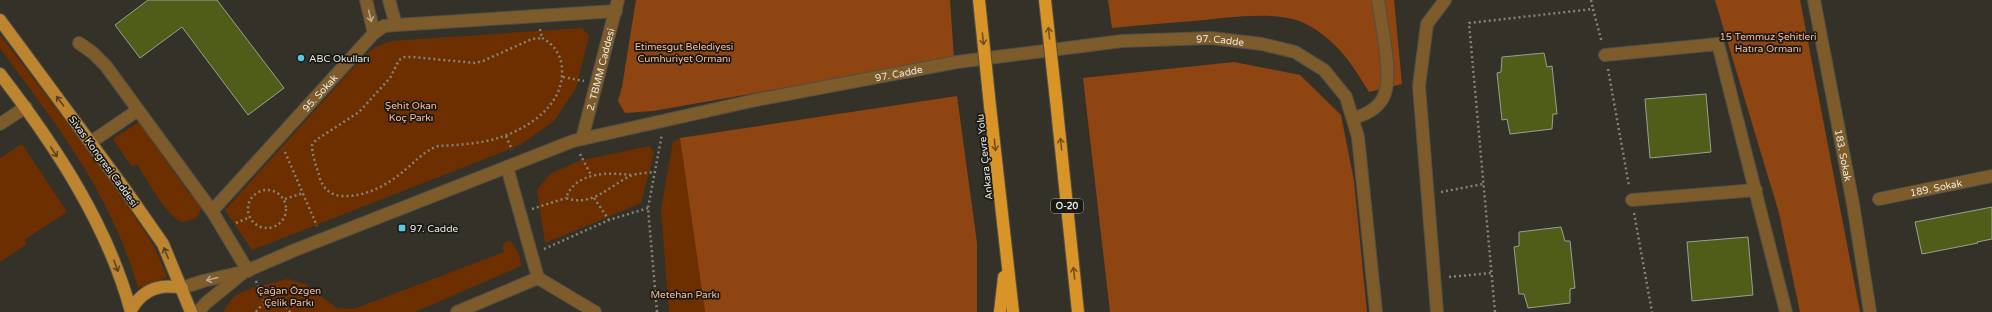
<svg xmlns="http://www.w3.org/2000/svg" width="1992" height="312" viewBox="0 0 1992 312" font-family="'Varela Round',sans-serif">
<rect width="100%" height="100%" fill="#343228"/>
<g fill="#6e2f00">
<path d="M582 28 589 36 576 88 554 121 520 145 252 250 225 210 363 57 375 47 392 41Z"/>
<path d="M0 35 114 184 154 246 167 277 138 288C111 193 58 127 0 48Z"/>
<path d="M139 122 189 193 196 196 203 206 196 218 183 222C168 219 146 178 137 164L132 167 113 139Z"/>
<path d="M680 138 705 312H669L661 209 673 142Z"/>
<path d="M22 144 67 212 24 240 27 244 0 262V158Z"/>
<path d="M649 146 654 153 641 203 545 243 537 190 550 174 579 161Z"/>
<path d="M510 240 519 254 521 266 415 312H223L231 300 238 294 252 288 288 279 305 284 337 308 354 309 504 252 502 245Z"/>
</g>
<g fill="#8f4512">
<path d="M636 0H950L954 58 653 111 625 113 618 101 622 87Z"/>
<path d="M1108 0H1394L1402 84 1369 92C1352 64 1338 42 1308 25 1280 9 1226 18 1194 21 1167 23 1139 25 1112 28Z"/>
<path d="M1715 0H1800L1860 312H1800L1779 213Z"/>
<path d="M1234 62 1300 75 1341 115 1354 181 1367 312H1110L1083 78Z"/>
<path d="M957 96 977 243V312H705L680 138Z"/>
</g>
<g fill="#4f5d18" stroke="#9b9f93">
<path d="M148 0H217L284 88 248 115 182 27 140 58 115 25Z"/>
<path d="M1544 53 1547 67 1552 66 1557 114H1553L1552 129 1510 134 1507 119 1502 120 1497 73 1501 72 1502 57Z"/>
<path d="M1706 94 1711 152 1650 158 1645 99Z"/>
<path d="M1992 207V239L1977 242 1978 243 1922 254 1915 222Z"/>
<path d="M1561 227 1565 241H1570L1575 288 1570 289V303L1528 308 1524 294H1519L1514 247 1519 246V232Z"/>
<path d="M1748 237 1753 295 1692 301 1687 242Z"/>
</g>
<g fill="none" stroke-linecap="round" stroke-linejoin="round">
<g stroke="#514f46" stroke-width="14">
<g id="minor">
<path d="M366 0 374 33"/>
<path d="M389 0 396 25"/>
<path id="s1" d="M1814 0 1853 204 1870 312"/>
<path d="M79 43 93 53 106 66 212 211"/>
<path d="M1605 55 1718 44 1786 312"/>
<path d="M1353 118C1365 115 1377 109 1383 98 1394 79 1381 23 1378 0"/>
<path d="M0 124 26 107"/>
<path id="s2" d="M582 139 618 0"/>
<path d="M91 142 138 110"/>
<path d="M507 167 538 278 595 312"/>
<path id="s3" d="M1879 199 1992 176"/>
<path d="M1632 200 1756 190"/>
<path id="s4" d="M248 271 212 211 374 33 384 26 396 25 616 11"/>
<path d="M182 288 203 281 243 272"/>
<path id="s5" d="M198 312 206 303 244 272 295 250 573 141 756 100 957 62 1122 41 1211 38 1262 44 1295 52 1324 70 1346 97 1358 137 1376 312"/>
<path d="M457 312 538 278"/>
<path d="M1437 312 1419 86 1427 24 1445 0"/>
</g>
</g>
<g stroke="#514f46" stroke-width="14">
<g id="major">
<path d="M0 20 124 188 163 244 191 312"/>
<path d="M0 74C54 144 108 225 131 312"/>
<path d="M131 310C142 290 159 283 182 288"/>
</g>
</g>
<g stroke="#514f46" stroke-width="14">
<g id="highway">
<path d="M1056 100 1078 312"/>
<path d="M990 106 1013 312"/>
<path d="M1000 312 1004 277"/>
</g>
</g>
<g stroke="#848279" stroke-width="2.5" stroke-dasharray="2 3" stroke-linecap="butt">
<path d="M1591 0 1593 9"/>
<path d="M540 29 542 38"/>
<path d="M542 38C554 44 562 56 562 70 564 105 528 129 498 138 480 144 457 145 438 146 424 151 416 161 405 170 389 184 366 197 344 196 330 196 322 188 319 175 316 165 312 155 312 145L316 140 359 112 390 78 399 60 405 57H413L475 63 483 61 532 39Z"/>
<path d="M1608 69 1629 186"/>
<path d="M563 77 584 81"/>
<path d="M506 136 512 150"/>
<path d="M285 152 317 226"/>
<path d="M580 154 591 175"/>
<path d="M631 175C608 172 575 172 566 198 592 207 608 187 630 176 637 173 647 173 655 172"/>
<circle cx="267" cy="209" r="19"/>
<path d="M1441 192 1483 184"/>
<path d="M594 198 609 220"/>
<path d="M285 199 303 193"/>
<path d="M532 209 566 198"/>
<path d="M1634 213 1652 312"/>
<path d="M236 223 250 217"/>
<path d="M544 249 609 220 648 208"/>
<path d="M1449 277 1491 273"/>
<path d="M256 281 265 303"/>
<path d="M256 312C265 298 282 298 290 312"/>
<path d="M657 312 648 208 662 134"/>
<path d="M1495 312 1469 23 1593 9 1602 43"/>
</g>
<use href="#minor" stroke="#7d5b2a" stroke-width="12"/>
<use href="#major" stroke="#bd8530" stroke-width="12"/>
<use href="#highway" stroke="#d99427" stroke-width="12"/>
<g stroke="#514f46" stroke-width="14" stroke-linecap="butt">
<g id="highway-bridge">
<path d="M979 0 990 106"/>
<path d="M1045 0 1056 100"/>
</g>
</g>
<use href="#highway-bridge" stroke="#d99427" stroke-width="12"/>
</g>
<defs><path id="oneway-shaft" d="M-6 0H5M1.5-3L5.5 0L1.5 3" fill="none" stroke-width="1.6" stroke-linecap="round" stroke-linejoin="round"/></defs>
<g stroke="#b8a98f">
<use href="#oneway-shaft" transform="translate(370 16) rotate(76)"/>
<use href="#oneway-shaft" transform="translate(212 279) rotate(166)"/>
</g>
<g stroke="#70501d">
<use href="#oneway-shaft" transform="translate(1049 33) rotate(-96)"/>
<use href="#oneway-shaft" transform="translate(983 39) rotate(84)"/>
<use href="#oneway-shaft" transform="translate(1061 144) rotate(-96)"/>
<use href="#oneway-shaft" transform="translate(995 145) rotate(84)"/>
<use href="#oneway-shaft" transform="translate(1074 273) rotate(-96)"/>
</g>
<g stroke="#5b4420">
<use href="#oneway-shaft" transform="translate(60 101) rotate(-127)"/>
<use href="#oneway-shaft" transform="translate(54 152) rotate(57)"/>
<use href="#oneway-shaft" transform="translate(166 253) rotate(-113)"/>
<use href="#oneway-shaft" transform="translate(116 266) rotate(70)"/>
</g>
<g fill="#57c9e2" stroke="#1a1915" stroke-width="1.5">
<circle cx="301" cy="58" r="4"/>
<rect x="398" y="224" width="8" height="8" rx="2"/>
</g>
<g text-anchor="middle" stroke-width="3.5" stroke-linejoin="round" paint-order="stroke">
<rect fill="#1a1915" stroke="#abaaa4" stroke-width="1" x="1051" y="199" width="32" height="14" rx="3"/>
<g font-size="9" font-weight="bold" fill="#e9e8e1">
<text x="1067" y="209">O-20</text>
</g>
<g font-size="10" fill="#faba98" stroke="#1a1915">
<text x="1768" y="40">15 Temmuz Şehitleri<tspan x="1768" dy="12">Hatıra Ormanı</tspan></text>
<text x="684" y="50">Etimesgut Belediyesi<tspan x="684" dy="12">Cumhuriyet Ormanı</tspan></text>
<text x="411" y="109">Şehit Okan<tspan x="411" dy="12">Koç Parkı</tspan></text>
<text x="289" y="294">Çağan Özgen<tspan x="289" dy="12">Çelik Parkı</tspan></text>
<text x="685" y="298">Metehan Parkı</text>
</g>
<g font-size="10" fill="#e9e8e1" stroke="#1a1915">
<text dy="4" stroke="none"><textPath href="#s5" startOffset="1072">97. Cadde</textPath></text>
<text dy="4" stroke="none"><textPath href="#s2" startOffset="72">2. TBMM Caddesi</textPath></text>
<text dy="4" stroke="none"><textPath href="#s5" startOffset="748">97. Cadde</textPath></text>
<text dy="4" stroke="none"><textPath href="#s4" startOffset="230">95. Sokak</textPath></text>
<text dy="4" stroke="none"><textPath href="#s1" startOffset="158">183. Sokak</textPath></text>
<text transform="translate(984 157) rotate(-96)" y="4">Ankara Çevre Yolu</text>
<text transform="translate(104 161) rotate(54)" y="4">Sivas Kongresi Caddesi</text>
<text dy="4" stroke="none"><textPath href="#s3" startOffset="58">189. Sokak</textPath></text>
</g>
<g font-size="10" fill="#e9e8e1" stroke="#1a1915" text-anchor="start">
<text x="309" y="62">ABC Okulları</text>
<text x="410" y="232">97. Cadde</text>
</g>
</g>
</svg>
